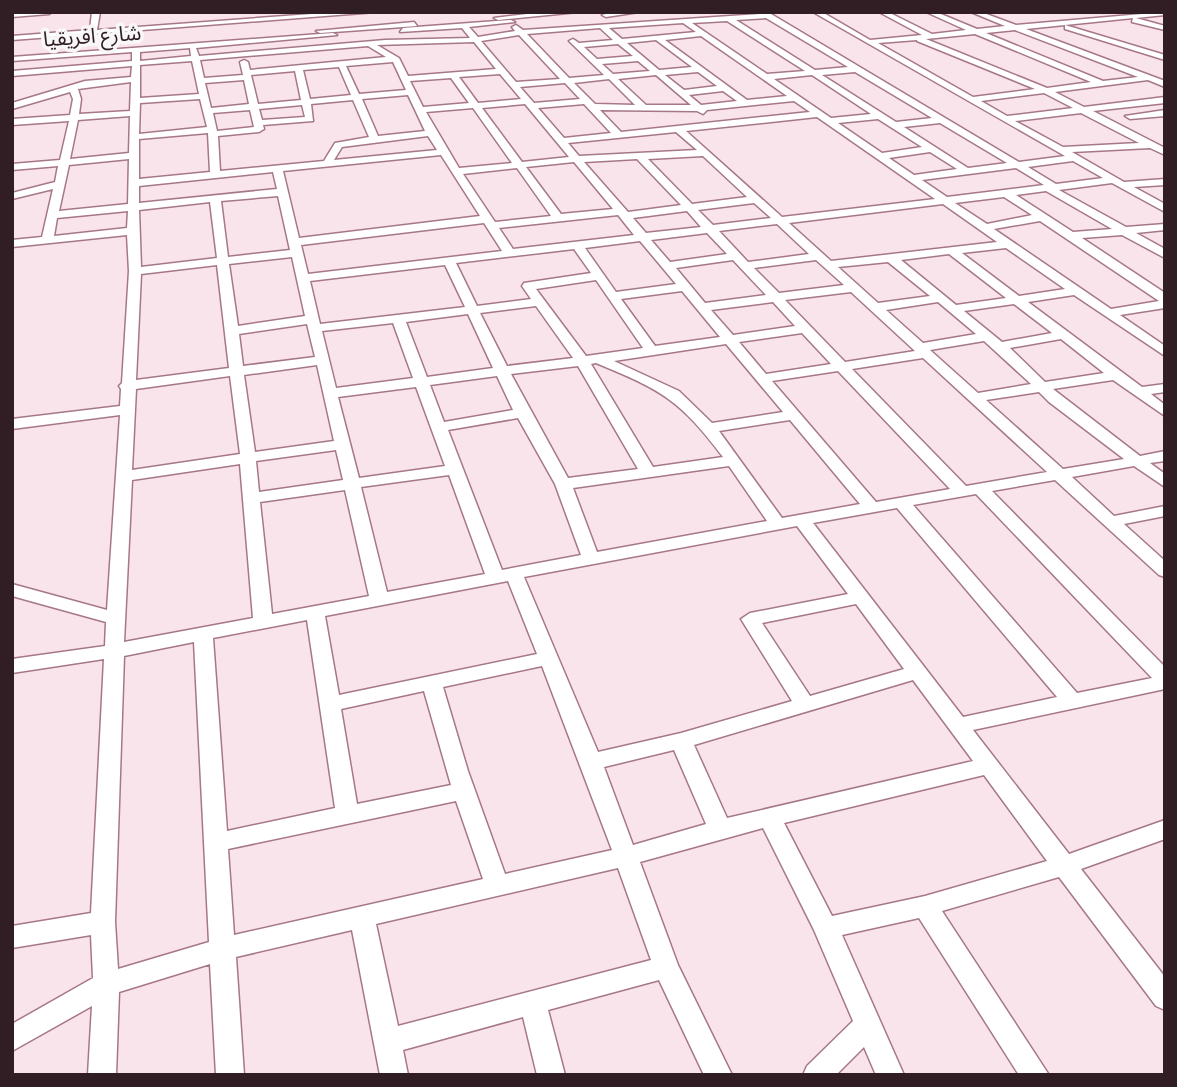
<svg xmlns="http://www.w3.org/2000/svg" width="1177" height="1087" viewBox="0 0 1177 1087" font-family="'Zilla Slab','Noto Sans Arabic',serif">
<rect width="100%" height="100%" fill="#fae4eb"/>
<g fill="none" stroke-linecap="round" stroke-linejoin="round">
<g stroke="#a67789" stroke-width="3">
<g id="minor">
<path d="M52 12 49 14 12 17V13Z"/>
<path d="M92 12H100L97 30 339 12H376L12 40V36L90 30Z"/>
<path d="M544 12H578L498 20 494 18Z"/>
<path d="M612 12H639L606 17 602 15Z"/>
<path d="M758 12 771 14 1019 162 1065 156 813 12H822L870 40 922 35 879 12H888L932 34 966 30 926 12H936L977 29 1005 26 971 12H981L1016 25 1165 12V15L1136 18 1165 26V30L1132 22 1133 18 1026 29 1165 81V87L1148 80 1055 92 1084 107 1165 97V103L1093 111 1165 148V155L1150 148 1072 152 1124 182 1165 179V185L1134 187 1165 204V212L1112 183 1059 190 1126 227 1165 224V230L1136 233 1165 249V258L1122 235 1082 238 1165 293V308L1120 315 1165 346V356L1074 295 1028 302 1142 387 1165 384V392L1151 394 1165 405V416L1113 380 1053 389 1140 456 1165 451V461L1150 463 1165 474V487L1134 466 1072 477 1114 516 1165 506V516L1124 524 1165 561V577L1159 575 1055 480 992 491 1165 667V689L973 730 1069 854 1165 820V839L1081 869 1165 977V1010L1156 1006 1059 877 942 911 1049 1075H1019L919 918 842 935 904 1075H876L864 1047 836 1075H803L807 1066 853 1021 814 930 763 828 640 862 678 965 732 1075H704L659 980 548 1010 565 1075H537L523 1017 403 1050 408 1075H380L352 930 236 957 244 1075H216L210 964 119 992 116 1075H88L92 1006 12 1051V1024L93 978 91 935 12 948V926L91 913 104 659 12 673V659L105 646 106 622 12 596V584L107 610 120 415 12 429V419L120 406 121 389 119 386 122 383 129 271 127 235 12 247V240L42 237 53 189 12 199V193L55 182 58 166 12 170V164L60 160 69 121 12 125V119L70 115 73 99 70 92 12 109V103L85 81 131 77 132 66 12 76V71L132 61V52L12 61V57L333 33 337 35 196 48 199 56 385 40 470 38 462 28 400 32 403 28 511 20 515 22 469 27 478 37 515 31 512 27 516 25 523 30 760 14ZM766 18 848 67 815 70 736 20ZM727 21 805 71 767 74 692 23ZM683 23 696 32 622 39 609 28ZM600 28 613 40 579 43 573 39 569 41 604 75 569 78 527 34ZM1015 30 1138 77 1103 81 986 33ZM975 34 1091 82 1047 88 926 39ZM519 35 560 79 516 82 481 41ZM701 36 787 96 747 100 665 40ZM656 40 692 67 659 70 627 43ZM917 40V41L1035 89 973 97 878 43ZM474 42 496 69 408 76 399 58 377 45ZM618 44 633 56 597 59 584 47ZM368 46 386 57 250 70 248 62 244 60 240 62 243 75 204 78 200 60ZM190 48 191 56 140 61V52ZM192 61 199 94 140 98V65ZM638 61 650 71 613 74 602 64ZM393 62 406 90 359 94 346 66ZM339 67 351 95 310 99 303 70ZM295 71 301 100 258 104 251 75ZM698 72 717 86 684 90 665 75ZM855 72 932 118 896 122 822 75ZM500 74 521 99 478 103 459 77ZM656 75 691 105H646L618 79ZM812 75 871 114 831 118 774 79ZM451 78 469 103 423 107 410 81ZM609 79 635 105 595 104 574 83ZM244 80 249 104 211 108 205 83ZM131 82 130 111 79 114 81 99 78 89ZM565 83 580 99 534 103 520 87ZM723 91 737 101 701 105 689 95ZM1044 93 1073 108 1007 116 981 101ZM408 95 425 131 378 136 362 99ZM200 99 207 127 139 134 140 103ZM353 100 369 137 335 143 324 161 220 171 218 136 259 132 264 129 263 125 313 121 311 104ZM794 101 810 112 621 132 600 110 697 111 703 114 707 110ZM525 104 569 157 522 162 482 108ZM584 104 611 133 564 138 538 108ZM302 105 305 117 262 120 259 109ZM473 108 512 163 459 168 426 112ZM250 110 254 127 217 131 213 113ZM1081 113 1139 143 1063 147 1015 121ZM130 116 129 153 70 159 78 120ZM817 117 935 199 782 217 686 131ZM878 119 922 147 882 153 838 123ZM940 123 1007 163 968 168 904 127ZM676 132 697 150 579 156 568 143ZM208 133 210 172 139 179V139ZM428 136 437 150 334 160 342 147ZM930 152 957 169 914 175 889 158ZM441 155 480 216 299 238 283 171ZM703 156 747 197 692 204 648 159ZM129 159 128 204 59 211 69 165ZM637 159 681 205 628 212 584 162ZM1073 161 1103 178 1056 184 1028 167ZM574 162 613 209 561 214 526 167ZM517 168 551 216 495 222 463 174ZM1016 168 1044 185 947 197 922 180ZM273 172 277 189 139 203V186ZM1046 191 1112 229 1073 232 1016 195ZM278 196 290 250 228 257 221 201ZM1004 197 1032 215 987 224 955 203ZM210 202 217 258 141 267 139 210ZM754 203 771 218 713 225 698 210ZM943 204 997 242 831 261 789 223ZM128 211 127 228 54 236 57 218ZM687 211 701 227 646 233 633 218ZM618 215 634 235 513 249 499 228ZM1040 221 1159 301 1111 309 994 229ZM484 223 502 251 308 274 301 245ZM777 224 809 254 748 262 719 231ZM707 233 727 254 670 262 651 240ZM640 241 676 284 616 292 585 248ZM1006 248 1065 289 1019 296 962 253ZM574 249 591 273 524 283 522 286 531 299 477 306 456 263ZM949 254 1006 298 956 305 901 260ZM292 257 305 316 238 326 229 264ZM733 260 766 295 705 303 676 268ZM816 260 844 285 779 293 754 268ZM888 262 930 296 878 303 838 267ZM217 265 229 368 136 380 141 274ZM445 265 465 307 320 324 310 281ZM596 280 643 348 586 356 536 289ZM682 291 720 337 655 346 621 299ZM851 292 915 351 845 362 785 300ZM773 302 795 326 733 335 711 310ZM938 302 976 334 923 343 886 310ZM1014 304 1052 333 1002 342 964 311ZM536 306 573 358 507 366 480 313ZM468 314 493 368 427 377 406 322ZM393 323 413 378 336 388 322 331ZM307 324 315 357 243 366 239 334ZM802 333 831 364 766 374 739 342ZM1061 339 1104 373 1045 382 1010 348ZM984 341 1031 384 978 393 930 350ZM726 344 783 412 712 423 679 391 614 361ZM923 358 1047 472 966 486 852 369ZM596 363C662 390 680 400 723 457L653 467 591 364ZM317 365 334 441 255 452 244 375ZM578 366 638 469 568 478 511 374ZM838 371 950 489 876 502 772 381ZM230 376 240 454 132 470 136 389ZM497 376 513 410 444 422 430 385ZM416 387 445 466 359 478 338 397ZM1039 392 1049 402 1124 459 1063 469 986 400ZM518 418 555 484 581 555 502 570 448 430ZM790 420 860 504 782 518 719 431ZM336 450 343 480 259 492 256 461ZM240 464 253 618 124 642 132 480ZM729 466 767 521 597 552 573 488ZM449 475 485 574 387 592 361 487ZM345 490 369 596 272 614 260 502ZM976 494 1152 678 1077 693 913 505ZM897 508 1057 697 963 717 813 523ZM797 526 848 594 750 613 741 619 792 701 681 733 598 752 524 577ZM508 581 537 654 339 695 325 616ZM856 604 904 669 810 696 762 623ZM307 620 335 808 227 831 213 638ZM194 642 209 942 118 969 115 922 124 656ZM542 666 612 850 505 874 468 771 443 687ZM913 680 973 761 727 818 694 745ZM424 691 451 785 357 804 341 709ZM674 750 706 824 633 845 604 767ZM984 775 1047 861 925 896 832 916 784 823ZM456 801 483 879 234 935 228 849ZM618 868 651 960 398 1026 376 924Z"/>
<path d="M414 22 417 26 320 33 316 31Z"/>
<path d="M1065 25 1165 55V60L1065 29Z"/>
<path d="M1165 110V116L1130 119 1125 116Z"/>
</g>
</g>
<use href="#minor" fill="#fff" fill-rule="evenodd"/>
</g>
<g text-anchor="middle" stroke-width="7" stroke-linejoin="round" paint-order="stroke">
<g font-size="21" fill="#311e25" stroke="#f8f8f8">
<text transform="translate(92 36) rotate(-4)" y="7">شارع افريقيا</text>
</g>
</g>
<rect width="1177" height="1087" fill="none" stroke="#311e25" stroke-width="28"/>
</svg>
